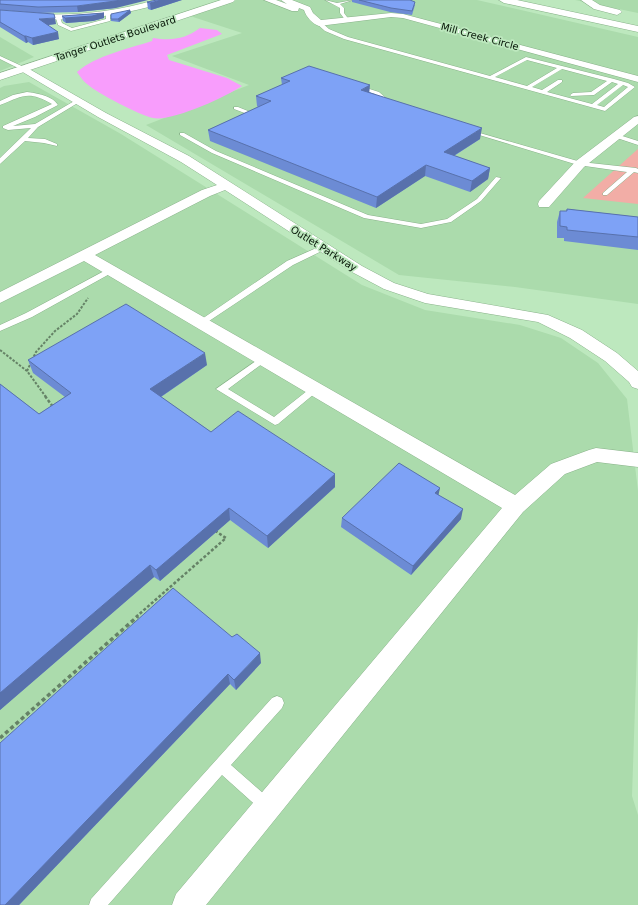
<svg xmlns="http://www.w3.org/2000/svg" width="638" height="905" viewBox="0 0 638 905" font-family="'DejaVu Sans',sans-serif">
<rect width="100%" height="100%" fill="#bde8be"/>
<g fill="#abdbac">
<path d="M236 0H477L638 37V304L515 287 399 275 146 125 249 85 172 56 242 33 190 16Z"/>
<path d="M575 0H638V13Z"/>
<path d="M0 37 34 57 0 71Z"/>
<path d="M29 82 121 134 362 285 425 310 520 325 561 338 598 363 627 399 638 491V619L632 796 638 815V905H0V88L4 86Z"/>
</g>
<path fill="#f2ada6" d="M638 149V204L583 198Z"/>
<path fill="#f89dfc" d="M200 28 217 30 222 34 167 55 169 60 227 78 242 86C226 97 171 122 153 118 139 115 97 93 87 84 83 81 80 76 77 72 97 55 128 49 152 41L153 38C172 41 185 39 200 28Z"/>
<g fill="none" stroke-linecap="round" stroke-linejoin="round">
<g stroke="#89b28a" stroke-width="1">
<g id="service">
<path d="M325 0 337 3 353 0 340 4 344 8V13L350 21H346L340 13V8Z"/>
<path d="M108 13 110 14V21L71 31 58 25 56 18 60 17 62 23 72 28 106 19V14Z"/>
<path d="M317 22H321L329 29 348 37 490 76 526 57 614 79 628 83 635 87 605 111 344 39 325 31 317 24ZM527 60 557 68 527 86 495 77ZM562 69 607 81 591 92 573 93 570 95 571 96 594 95 612 82 618 84 592 104 547 92 562 82V80H558L542 90 532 87ZM623 85 628 87 604 107 597 105Z"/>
<path d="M0 56 26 68 27 69 22 70 0 59Z"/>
<path d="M357 85 379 92 393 104 388 105 375 94 355 88 354 87Z"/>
<path d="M27 92C36 93 53 96 58 105L35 117 13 126 35 124 76 100 81 101 38 127 28 138 45 139 57 144V146L44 143 25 141 0 164V158L31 128 8 130 3 128V126L52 104C28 90 23 96 0 105V101L13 95Z"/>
<path d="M234 107H238L258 115 253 118H249L248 117 250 115 234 109Z"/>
<path d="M466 129 581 162 636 168 638 169V173L634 172 607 195H603V193L627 172 578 165 466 131Z"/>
<path d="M180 133H184L216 151 368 215 421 224 447 219 477 199 496 177 501 178 481 201 451 222 421 228 364 218 212 153 180 135Z"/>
<path d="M616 134 638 141V145L614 137 613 136Z"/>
<path d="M321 246H324L328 248 293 265 203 325 200 326 196 323 287 261Z"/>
<path d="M108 269H111L115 271 32 317 0 331V325L26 313Z"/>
<path d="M263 356 266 357 267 359 266 361 228 389 274 417 312 387H318L320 389 278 424 275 425 216 389Z"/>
<path d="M277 696 282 698 284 703 282 708 231 765 272 801 274 806 272 811 267 813 262 811 222 775 108 905H89L91 899 272 698Z"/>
</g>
</g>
<g stroke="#89b28a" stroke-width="1">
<g id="minor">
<path d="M155 0H168L167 2C109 19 59 24 0 15V11C53 18 104 15 155 0Z"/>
<path d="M264 0H276L287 4 281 0H292L310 7 313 13 321 20 391 13 403 14 638 76V82L403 18 391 17 319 26C313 24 306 17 304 10L299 8 298 11H292Z"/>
<path d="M24 66 106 113 189 156 362 266 394 283 428 294 548 315 582 330 617 353 638 371V389L632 387 629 382 605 361 570 338 538 322 425 303 384 289 352 272 225 190 210 196 95 255 515 495 551 464 589 450 596 448 638 453V467L597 462 565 474 523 512 206 905H172L176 894 502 508 84 261 0 303V292L202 190 217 185 181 162 98 117 21 71 19 69Z"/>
<path d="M638 116V124L584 167 549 207H539L538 204 539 201 576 161 634 117Z"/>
</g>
</g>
<g stroke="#89b28a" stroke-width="1">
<path id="tertiary" d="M221 0H235L233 2 0 80V73Z"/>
</g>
<g stroke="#89b28a" stroke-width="1">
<g id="primary">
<path d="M499 0H517L638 26V32L504 3Z"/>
<path d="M581 0H592L600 5 620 10 622 12 617 15 594 9Z"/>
</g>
</g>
<g stroke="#658266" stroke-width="2" stroke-dasharray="2.5 1.5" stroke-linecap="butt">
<path d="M0 350 27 371 46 397"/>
<path d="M27 371 36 352 55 331 77 314 88 298"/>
</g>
<g stroke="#658266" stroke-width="2.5" stroke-dasharray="3 2" stroke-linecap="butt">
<path d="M45 396 53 407"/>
<path d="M136 617 226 538 214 530"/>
</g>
<path stroke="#658266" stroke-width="3.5" stroke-dasharray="4 3" stroke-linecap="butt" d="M0 738 138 616"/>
<use href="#service" fill="#fff" fill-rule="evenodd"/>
<use href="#minor" fill="#fff" fill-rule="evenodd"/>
<use href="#tertiary" fill="#fff" fill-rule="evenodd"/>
<use href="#primary" fill="#fff" fill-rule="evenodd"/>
</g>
<g fill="#6c8bd4">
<path d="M0 0 116 8 78 12 39 13 0 10Z"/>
<path d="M157 0H182L151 10 148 9 147 2Z"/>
<path d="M352 0H410L415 5 412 15 390 12 352 2Z"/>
<path d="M0 10 56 24 47 25 59 39 33 45 28 42 26 43 0 27Z"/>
<path d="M130 10 131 13 119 22 111 21V19Z"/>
<path d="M104 13V18L93 21 66 23 63 21 62 16Z"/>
<path d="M281 78 369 92 480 139 454 156 490 168 488 179 470 192 425 176 376 208 210 141 208 130 258 107 257 106 256 96 282 85Z"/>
<path d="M567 209 638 217V250L564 241V238H557V222L560 211H566Z"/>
<path d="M28 360 207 365 161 397 211 432 335 474V487L268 548 230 520 160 581 154 577 0 710V384L39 414 65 397 33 373Z"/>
<path d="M440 488 438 494 461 519 411 575 341 527 342 518Z"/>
<path d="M261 663 236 690 230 684 19 905H0V743Z"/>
</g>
<g fill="#5871ac">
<path d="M121 0H148L116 8 78 12 77 6Z"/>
<path d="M161 0H182L151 10 150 3Z"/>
<path d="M130 10 131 13 119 22 118 19Z"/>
<path d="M104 13V18L93 21 66 23 65 18Z"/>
<path d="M55 18 56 24 40 26 39 19Z"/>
<path d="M58 32 59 39 33 45 32 38Z"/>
<path d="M24 36H26L28 42 26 43Z"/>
<path d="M370 85 369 95 361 90Z"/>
<path d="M482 128 480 139 442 163 444 152Z"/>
<path d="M426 165 425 176 376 208 377 197Z"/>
<path d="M490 168 488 179 470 192 472 181Z"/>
<path d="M205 353 207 365 153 402 150 389Z"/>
<path d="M335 474V487L268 548 267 536Z"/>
<path d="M440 488 438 497 435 493Z"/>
<path d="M229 508 230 520 160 581 156 570Z"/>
<path d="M463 509 461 519 411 575 413 566Z"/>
<path d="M150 565 154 577 0 710V693Z"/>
<path d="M260 653 261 663 236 690 234 680Z"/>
<path d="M228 674 230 684 19 905H5Z"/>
</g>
<g fill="#7ea2f6" stroke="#5871ac">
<path d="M0 0H121L115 1 77 6 38 7 0 4Z"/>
<path d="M157 0H161L150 3 147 2Z"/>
<path d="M359 0H410L415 2 412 11 391 8Z"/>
<path d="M0 10 54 14 55 18 39 19 58 32 32 38 26 36H24L0 22Z"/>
<path d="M130 10 118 19H111V14Z"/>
<path d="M104 13 92 16 65 18 62 16Z"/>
<path d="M309 66 370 85 361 90 482 128 444 152 490 168 472 181 426 165 377 197 208 130 271 101 256 96 290 81 281 78Z"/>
<path d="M567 209 638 217V237L567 230V227L560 226V211H567Z"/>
<path d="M126 304 205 353 150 389 211 432 238 411 335 474 267 536 229 508 156 570 150 565 0 693V384L39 414 71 393 28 360Z"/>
<path d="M399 463 440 488 435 493 463 509 413 566 342 518Z"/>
<path d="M173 588 232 637 237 634 260 653 234 680 228 674 5 905H0V743Z"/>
</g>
<g text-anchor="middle" stroke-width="3.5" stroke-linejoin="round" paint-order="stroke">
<g font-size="10" fill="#061507" stroke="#bde8be">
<text transform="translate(480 36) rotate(15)" y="4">Mill Creek Circle</text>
<text transform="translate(115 38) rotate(-18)" y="4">Tanger Outlets Boulevard</text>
<text transform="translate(324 248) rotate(32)" y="4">Outlet Parkway</text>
</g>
</g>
</svg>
